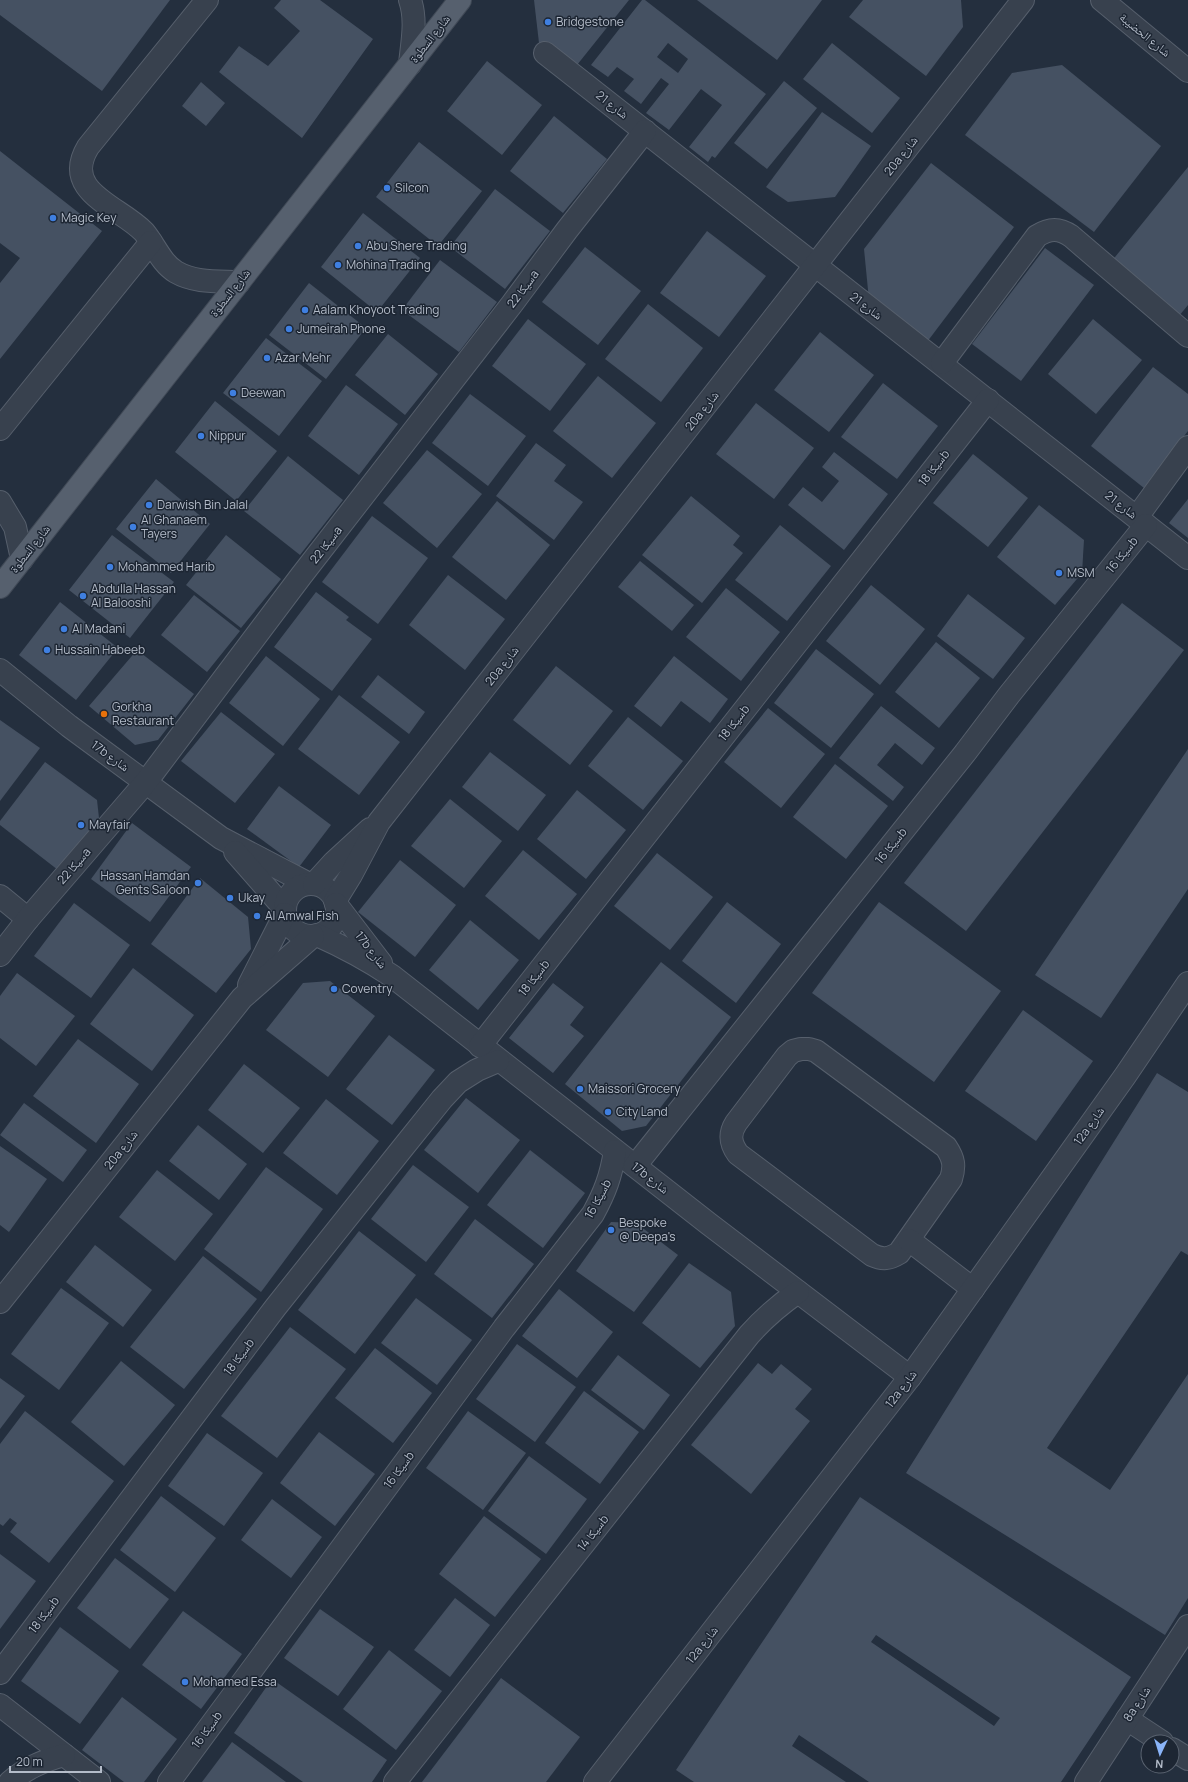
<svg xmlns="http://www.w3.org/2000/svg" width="1188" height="1782" viewBox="0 0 1188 1782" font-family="Manrope,'Noto Naskh Arabic',sans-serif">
<rect width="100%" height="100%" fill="#242f3e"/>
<g fill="#455162" fill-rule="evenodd">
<path d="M0 0H170L102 91 0 15Z"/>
<path d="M281 0H320L373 39 302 138 219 72 239 46 268 66 300 31 274 8Z"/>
<path d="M534 0H629L573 70 539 43Z"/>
<path d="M642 0H645L766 94 715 158 712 156 708 162 689 147 722 105 701 89 669 130 646 113 669 84 661 78 641 104 624 91 634 79 617 67 608 77 591 65ZM668 43 688 59 678 73 657 57Z"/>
<path d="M697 0H822L777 60Z"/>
<path d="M863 0H961L963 27 926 76 849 17Z"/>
<path d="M832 43 900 98 872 133 803 79Z"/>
<path d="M487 61 542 105 502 155 447 111Z"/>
<path d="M1062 65 1161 146 1094 232 965 135 1012 73Z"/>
<path d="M784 81 817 108 767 169 734 143Z"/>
<path d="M201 82 225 103 206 126 182 106Z"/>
<path d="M822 112 871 146 835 197 788 202 766 187Z"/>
<path d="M554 116 607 159 563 213 510 171Z"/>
<path d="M419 142 482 191 438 246 376 197Z"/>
<path d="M0 151 102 231 0 359V283L20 258 0 243Z"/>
<path d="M931 163 1014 227 927 342 869 300 864 249Z"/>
<path d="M1188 167V305L1179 316 1111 262Z"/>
<path d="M495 189 550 231 505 289 450 247Z"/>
<path d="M363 213 420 258 377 312 321 267Z"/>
<path d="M707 231 766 276 719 337 660 293Z"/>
<path d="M585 247 641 291 598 345 542 302Z"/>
<path d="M1045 248 1094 285 1021 381 972 344Z"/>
<path d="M440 260 497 302 459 352 402 310Z"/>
<path d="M309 283 366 328 326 379 269 335Z"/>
<path d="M648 304 703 348 661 402 605 359Z"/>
<path d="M528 319 586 364 550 411 492 366Z"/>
<path d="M1093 319 1142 360 1096 414 1048 374Z"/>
<path d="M820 332 874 375 829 432 774 390Z"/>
<path d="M388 334 438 374 405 415 355 375Z"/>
<path d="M266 338 322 381 279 436 223 393Z"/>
<path d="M1153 367 1188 394V431L1144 488 1091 446Z"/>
<path d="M598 376 656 423 612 478 553 431Z"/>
<path d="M883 383 938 426 897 479 841 437Z"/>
<path d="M346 385 398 424 359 475 308 436Z"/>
<path d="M470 394 526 436 488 486 432 443Z"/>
<path d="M215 401 277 451 236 501 175 452Z"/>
<path d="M756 403 814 448 774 499 716 454Z"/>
<path d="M536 443 566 465 554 481 583 502 554 540 496 496Z"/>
<path d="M427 450 482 494 437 548 383 503Z"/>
<path d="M834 452 888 494 844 550 788 505 803 487 822 502 839 481 822 467Z"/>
<path d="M973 454 1028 498 988 547 933 503Z"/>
<path d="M288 456 343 500 300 555 244 511Z"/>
<path d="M156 479 210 524 171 573 116 529Z"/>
<path d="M691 496 740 536 733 545 743 553 702 603 642 555Z"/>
<path d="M1188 499V538L1169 523Z"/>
<path d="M497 501 550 545 506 600 452 557Z"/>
<path d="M1039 505 1084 540 1082 573 1055 605 997 557Z"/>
<path d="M372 516 428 558 378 624 322 582Z"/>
<path d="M780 525 831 566 787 621 735 580Z"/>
<path d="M112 535 174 582 130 638 69 590Z"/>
<path d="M226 535 281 579 241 628 186 585Z"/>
<path d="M640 561 694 605 672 631 618 587Z"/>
<path d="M448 575 505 619 465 670 409 625Z"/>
<path d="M871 585 925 629 880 685 826 641Z"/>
<path d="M726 588 780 632 741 681 686 637Z"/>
<path d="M316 592 349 617 346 620 372 639 332 691 274 647Z"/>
<path d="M968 594 1025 638 993 679 937 636Z"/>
<path d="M194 595 240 631 207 672 161 635Z"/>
<path d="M60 602 118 648 76 700 19 655Z"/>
<path d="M1122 603 1184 650 966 931 904 883Z"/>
<path d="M936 642 980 678 939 728 895 692Z"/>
<path d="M816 649 874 694 831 748 774 703Z"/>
<path d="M137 650 194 694 158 740 135 745 89 706Z"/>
<path d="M266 656 320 699 283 746 229 703Z"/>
<path d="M674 656 728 699 710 723 681 701 661 727 634 706Z"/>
<path d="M556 666 613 711 570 765 513 720Z"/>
<path d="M378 675 425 712 409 734 361 697Z"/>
<path d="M339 695 400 742 359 795 298 749Z"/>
<path d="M881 706 935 748 922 765 895 743 877 765 904 787 893 801 839 758Z"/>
<path d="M768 708 825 754 781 808 724 762Z"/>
<path d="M221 712 275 754 235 803 181 761Z"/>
<path d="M628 717 683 761 643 810 588 766Z"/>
<path d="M0 720 40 748 0 801Z"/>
<path d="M1188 749V889L1101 1018 1035 975Z"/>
<path d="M490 752 546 795 518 831 462 787Z"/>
<path d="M45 762 97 800 99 818 58 870 0 825V821Z"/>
<path d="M835 764 888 806 846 859 793 817Z"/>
<path d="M279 786 331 825 299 867 247 829Z"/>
<path d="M577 790 626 830 586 879 537 839Z"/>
<path d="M450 799 502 841 464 888 411 846Z"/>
<path d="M132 823 191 867 150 922 91 879Z"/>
<path d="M523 850 577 894 539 940 485 896Z"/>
<path d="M657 853 713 897 670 950 614 906Z"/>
<path d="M400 860 456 905 415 957 358 912Z"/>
<path d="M200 878 248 917 251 949 216 993 151 944Z"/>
<path d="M727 902 781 944 736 1003 682 961Z"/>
<path d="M879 902 1001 991 934 1082 812 993Z"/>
<path d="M74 903 130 945 91 998 34 956Z"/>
<path d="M470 920 519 960 478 1010 429 970Z"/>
<path d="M661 962 731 1017 646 1126 622 1131 565 1084Z"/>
<path d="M133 968 194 1015 152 1071 90 1024Z"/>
<path d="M17 973 75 1016 36 1066 0 1038V996Z"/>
<path d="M330 981 375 1016 328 1077 266 1030 303 983Z"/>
<path d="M553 983 584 1007 570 1025 584 1036 553 1073 509 1038Z"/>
<path d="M1023 1010 1093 1061 1036 1141 965 1091Z"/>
<path d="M389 1035 435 1070 392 1125 346 1089Z"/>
<path d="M78 1039 139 1084 96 1143 33 1096Z"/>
<path d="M244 1064 300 1108 263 1153 208 1110Z"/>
<path d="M1157 1073 1188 1092V1255L1181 1251 1047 1448 1110 1490 1188 1374V1598L1165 1635 906 1473Z"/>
<path d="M466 1098 520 1140 478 1193 424 1150Z"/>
<path d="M326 1099 379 1141 337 1195 283 1153Z"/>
<path d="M24 1103 87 1150 63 1182 0 1135Z"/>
<path d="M198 1125 247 1164 219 1200 169 1161Z"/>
<path d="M0 1146 47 1179 9 1232 0 1225Z"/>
<path d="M530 1150 585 1193 543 1248 487 1205Z"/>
<path d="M413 1165 469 1207 426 1262 371 1219Z"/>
<path d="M266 1167 323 1209 261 1292 204 1249Z"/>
<path d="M157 1170 213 1214 175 1261 119 1217Z"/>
<path d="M475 1219 534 1264 492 1318 434 1274Z"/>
<path d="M611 1222 636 1223 678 1255 634 1312 576 1271Z"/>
<path d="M359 1231 416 1275 355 1354 298 1310Z"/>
<path d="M95 1245 152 1290 123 1327 66 1282Z"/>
<path d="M203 1256 257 1299 184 1389 130 1347Z"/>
<path d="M689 1263 731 1292 735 1326 700 1368 642 1323Z"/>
<path d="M61 1288 109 1323 59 1390 11 1354Z"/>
<path d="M559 1289 613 1332 577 1378 522 1336Z"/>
<path d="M416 1298 472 1340 437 1385 381 1343Z"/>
<path d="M290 1327 346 1369 277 1458 221 1416Z"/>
<path d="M517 1344 576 1387 535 1442 476 1399Z"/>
<path d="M375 1348 432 1393 393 1443 335 1398Z"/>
<path d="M618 1355 670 1395 644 1430 591 1390Z"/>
<path d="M121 1361 175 1405 124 1466 71 1422Z"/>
<path d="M758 1363 772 1374 781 1364 812 1389 795 1409 810 1421 751 1494 691 1445Z"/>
<path d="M0 1378 25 1396 0 1429Z"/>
<path d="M584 1391 639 1432 600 1484 545 1443Z"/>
<path d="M25 1411 114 1481 49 1563 10 1532 17 1523 10 1518 3 1526 0 1524V1444Z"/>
<path d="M468 1411 526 1453 483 1510 426 1468Z"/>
<path d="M319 1432 375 1474 335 1526 280 1483Z"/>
<path d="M207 1433 263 1473 224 1526 168 1486Z"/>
<path d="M529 1456 587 1499 546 1554 488 1511Z"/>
<path d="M161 1496 216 1538 175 1592 120 1550Z"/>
<path d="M860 1497 1131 1677 1061 1782H869L799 1735 792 1746 846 1782H694L676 1770ZM876 1635 1000 1718 994 1726 871 1642Z"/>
<path d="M272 1499 322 1537 291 1578 241 1540Z"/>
<path d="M484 1516 541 1559 495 1617 439 1574Z"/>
<path d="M0 1554 36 1581 0 1629Z"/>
<path d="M115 1558 169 1599 130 1649 77 1608Z"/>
<path d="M455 1598 490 1625 450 1677 414 1650Z"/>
<path d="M320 1609 374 1647 338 1696 284 1658Z"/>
<path d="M183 1611 242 1654 201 1709 142 1665Z"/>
<path d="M60 1627 119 1671 80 1724 21 1681Z"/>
<path d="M389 1650 442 1691 396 1750 343 1709Z"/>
<path d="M501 1678 580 1737 546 1782H422Z"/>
<path d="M272 1679 387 1760 372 1782H303L234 1733Z"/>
<path d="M122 1697 177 1739 144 1782H124L82 1750Z"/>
<path d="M232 1742 286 1782H202Z"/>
</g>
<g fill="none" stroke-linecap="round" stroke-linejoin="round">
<g stroke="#565f6c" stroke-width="24">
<g id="minor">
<path d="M207 0 88 147C61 192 119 206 144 232 155 245 161 263 176 272 195 283 218 281 239 282"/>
<path d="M1102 0 1188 71"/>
<path d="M545 53 1188 558"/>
<path d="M410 64C412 43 417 20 410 0"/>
<path d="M942 363 1037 236C1050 228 1059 228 1071 236L1188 336"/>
<path d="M0 429 151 242"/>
<path d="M0 502 15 527 22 559"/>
<path d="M1137 517 1188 447"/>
<path d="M0 670 69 726 221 838 309 884"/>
<path d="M235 852 284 908"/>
<circle cx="311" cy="910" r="26"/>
<path d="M314 884 334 862 370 829"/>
<path d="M0 896 28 919"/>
<path d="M335 901 351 875 379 822 1023 0"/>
<path d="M336 904 381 963"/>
<path d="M317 935C344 947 368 960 392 976L709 1224 910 1377"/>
<path d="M0 955 28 919 146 782 301 576 512 304 567 230 645 131"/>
<path d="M249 985 285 914"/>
<path d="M480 1046 988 400"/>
<path d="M801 1049H809L816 1051 946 1147C954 1159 955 1166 951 1179L899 1253C889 1259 883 1260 872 1255L738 1154C730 1143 729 1134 736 1123L787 1056 793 1051Z"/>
<path d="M635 1166 965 753 1009 695 1146 525"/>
<path d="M909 1240 973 1289"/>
<path d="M0 1302 242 998 313 936"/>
<path d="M0 1673 275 1308 401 1150 442 1099 458 1082 477 1070 498 1061"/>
<path d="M0 1705 99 1782"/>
<path d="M1127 1719 1162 1742"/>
<path d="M1172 1749 1188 1759"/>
<path d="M10 1782C26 1768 43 1761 64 1755"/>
<path d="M169 1782 504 1328 593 1214C605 1192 611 1176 615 1151"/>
<path d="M395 1782 749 1335C764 1318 779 1305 798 1292"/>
<path d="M595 1782 910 1377 1125 1076 1188 983"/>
<path d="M1086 1782 1188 1626"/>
</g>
</g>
<g stroke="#414a57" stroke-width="24">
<path id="major" d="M0 587 460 0"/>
</g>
<use href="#minor" stroke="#38414e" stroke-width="22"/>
<use href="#major" stroke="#56606e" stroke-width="22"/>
</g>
<g fill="#3f7fe0" stroke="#1d2633" stroke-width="1.5">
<circle cx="548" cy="22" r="4"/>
<circle cx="387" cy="188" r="4"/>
<circle cx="53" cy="218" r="4"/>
<circle cx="358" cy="246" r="4"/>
<circle cx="338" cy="265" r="4"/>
<circle cx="305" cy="310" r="4"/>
<circle cx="289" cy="329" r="4"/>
<circle cx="267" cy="358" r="4"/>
<circle cx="233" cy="393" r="4"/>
<circle cx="201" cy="436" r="4"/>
<circle cx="149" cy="505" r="4"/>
<circle cx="133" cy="527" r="4"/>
<circle cx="110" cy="567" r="4"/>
<circle cx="1059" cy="573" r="4"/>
<circle cx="83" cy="596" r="4"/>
<circle cx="64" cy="629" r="4"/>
<circle cx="47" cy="650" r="4"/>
<circle cx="81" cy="825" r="4"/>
<circle cx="198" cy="883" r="4"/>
<circle cx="230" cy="898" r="4"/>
<circle cx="257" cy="916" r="4"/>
<circle cx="334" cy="989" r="4"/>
<circle cx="580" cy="1089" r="4"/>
<circle cx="608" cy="1112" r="4"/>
<circle cx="611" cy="1230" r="4"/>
<circle cx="185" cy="1682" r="4"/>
</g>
<circle fill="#e8710a" stroke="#1d2633" stroke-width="1.5" cx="104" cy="714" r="4"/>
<g text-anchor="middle" stroke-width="3" stroke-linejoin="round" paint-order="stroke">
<g font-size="12" fill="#b4bcc9" stroke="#1d2633" text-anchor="start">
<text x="556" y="26">Bridgestone</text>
<text x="395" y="192">Silcon</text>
<text x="61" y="222">Magic Key</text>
<text x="366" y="250">Abu Shere Trading</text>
<text x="346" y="269">Mohina Trading</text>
<text x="313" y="314">Aalam Khoyoot Trading</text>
<text x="297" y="333">Jumeirah Phone</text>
<text x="275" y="362">Azar Mehr</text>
<text x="241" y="397">Deewan</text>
<text x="209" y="440">Nippur</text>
<text x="157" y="509">Darwish Bin Jalal</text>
<text x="141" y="524">Al Ghanaem<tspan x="141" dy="14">Tayers</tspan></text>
<text x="118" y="571">Mohammed Harib</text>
<text x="1067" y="577">MSM</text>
<text x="91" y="593">Abdulla Hassan<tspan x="91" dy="14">Al Balooshi</tspan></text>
<text x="72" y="633">Al Madani</text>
<text x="55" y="654">Hussain Habeeb</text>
<text x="112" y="711">Gorkha<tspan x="112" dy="14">Restaurant</tspan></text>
<text x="89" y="829">Mayfair</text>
<text x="190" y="880" text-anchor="end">Hassan Hamdan<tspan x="190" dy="14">Gents Saloon</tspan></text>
<text x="238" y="902">Ukay</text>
<text x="265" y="920">Al Amwal Fish</text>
<text x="342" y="993">Coventry</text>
<text x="588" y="1093">Maissori Grocery</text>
<text x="616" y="1116">City Land</text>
<text x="619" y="1227">Bespoke<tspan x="619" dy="14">@ Deepa's</tspan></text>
<text x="193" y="1686">Mohamed Essa</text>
</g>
<g font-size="12" fill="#b4bcc9" stroke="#1d2633">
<text transform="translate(1145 35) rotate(39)" y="4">شارع الحضيبة</text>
<text transform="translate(430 39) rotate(-52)" y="4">شارع السطوة</text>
<text transform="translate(612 105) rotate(38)" y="4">شارع 21</text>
<text transform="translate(901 156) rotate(-52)" y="4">20a شارع</text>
<text transform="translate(523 289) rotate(-53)" y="4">سيكا 22a</text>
<text transform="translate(230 293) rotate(-52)" y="4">شارع السطوة</text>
<text transform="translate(866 306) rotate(37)" y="4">شارع 21</text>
<text transform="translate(702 411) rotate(-52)" y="4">20a شارع</text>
<text transform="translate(934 468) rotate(-52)" y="4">سيكا 18b</text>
<text transform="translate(1121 505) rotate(38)" y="4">شارع 21</text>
<text transform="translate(326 545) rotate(-52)" y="4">سيكا 22a</text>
<text transform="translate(30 549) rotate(-52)" y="4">شارع السطوة</text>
<text transform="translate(1122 555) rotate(-51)" y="4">سيكا 16b</text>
<text transform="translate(502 666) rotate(-52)" y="4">20a شارع</text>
<text transform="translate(734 723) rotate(-52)" y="4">سيكا 18b</text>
<text transform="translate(110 756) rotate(36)" y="4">17b شارع</text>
<text transform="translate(891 846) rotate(-51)" y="4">سيكا 16b</text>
<text transform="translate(74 866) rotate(-49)" y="4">سيكا 22a</text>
<text transform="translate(371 950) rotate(52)" y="4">17b شارع</text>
<text transform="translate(534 978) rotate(-52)" y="4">سيكا 18b</text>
<text transform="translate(1089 1126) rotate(-55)" y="4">12a شارع</text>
<text transform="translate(121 1150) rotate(-52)" y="4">20a شارع</text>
<text transform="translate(650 1178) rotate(38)" y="4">17b شارع</text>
<text transform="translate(598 1199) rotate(-62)" y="4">سيكا 16b</text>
<text transform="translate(239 1357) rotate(-53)" y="4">سيكا 18b</text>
<text transform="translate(901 1389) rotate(-53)" y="4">12a شارع</text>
<text transform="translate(399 1470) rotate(-54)" y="4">سيكا 16b</text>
<text transform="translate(593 1533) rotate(-52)" y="4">سيكا 14b</text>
<text transform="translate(44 1615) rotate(-53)" y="4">سيكا 18b</text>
<text transform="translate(702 1645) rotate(-52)" y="4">12a شارع</text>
<text transform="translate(1137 1704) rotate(-57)" y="4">8a شارع</text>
<text transform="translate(207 1730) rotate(-54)" y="4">سيكا 16b</text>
</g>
</g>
<g transform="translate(1160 1754) rotate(184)"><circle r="19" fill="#1d2633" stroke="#59626f"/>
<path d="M0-3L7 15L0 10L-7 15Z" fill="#8ab4f8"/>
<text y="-6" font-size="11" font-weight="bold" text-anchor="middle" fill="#b4bcc9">N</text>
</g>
<path d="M10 1766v6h91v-6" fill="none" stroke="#b4bcc9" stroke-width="2"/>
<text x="16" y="1766" font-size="12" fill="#b4bcc9" stroke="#1d2633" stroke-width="3" paint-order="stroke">20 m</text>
</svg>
